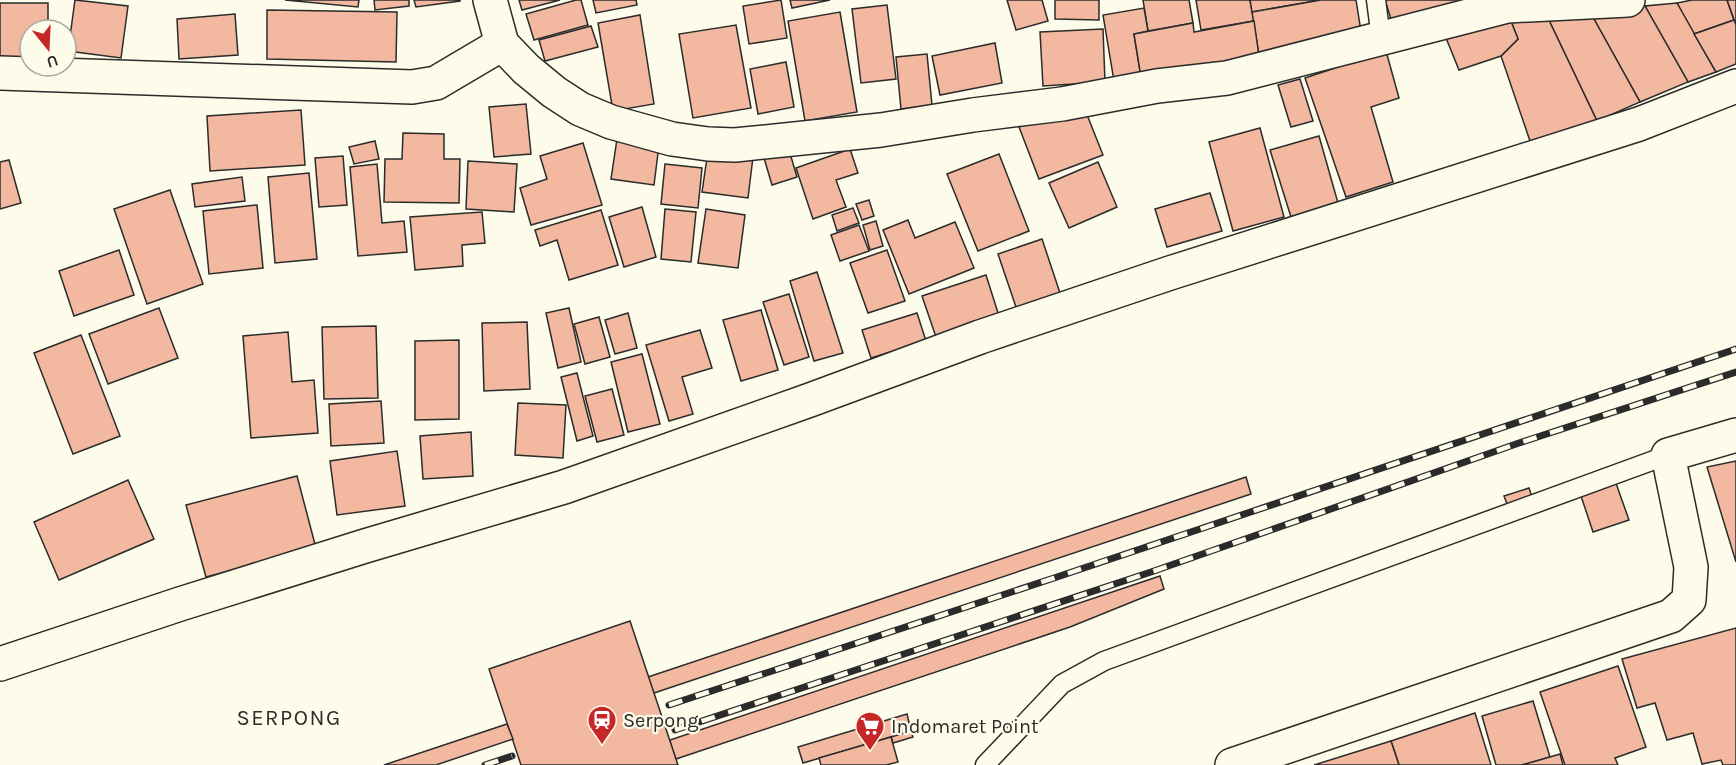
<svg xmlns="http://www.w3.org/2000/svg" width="1736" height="765" viewBox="0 0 1736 765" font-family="Karla,sans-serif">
<rect width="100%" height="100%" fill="#fdfbea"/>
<g fill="#f2b8a0" stroke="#2b2b2b" stroke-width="1.5">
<path d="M75 0 128 6 121 58 68 51Z"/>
<path d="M285 0H359L358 7Z"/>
<path d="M374 0H409V6L375 10Z"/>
<path d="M414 0H460V1L416 7Z"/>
<path d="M519 0H560L522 10Z"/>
<path d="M576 0H581L588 25 534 40 526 14Z"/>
<path d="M593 0H636L637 5 596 13Z"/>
<path d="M781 0 787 38 749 44 743 6Z"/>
<path d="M790 0H830L792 8Z"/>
<path d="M1007 0H1042L1048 21 1016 30Z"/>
<path d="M1055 0H1099V20L1055 19Z"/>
<path d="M1143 0H1189L1193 23 1148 31Z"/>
<path d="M1196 0H1250L1254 21 1201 30Z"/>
<path d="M1250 0H1321L1252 12Z"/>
<path d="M1321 0H1356L1362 38 1259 56 1252 12Z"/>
<path d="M1385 0H1467L1391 19Z"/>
<path d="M1692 0H1727L1734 20 1694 34 1677 3Z"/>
<path d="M1727 0H1736V25Z"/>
<path d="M0 3H48V30H30V61H0Z"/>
<path d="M1677 3 1716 72 1688 82 1645 6Z"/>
<path d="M887 5 896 79 861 83 852 9Z"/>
<path d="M1645 6 1688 82 1640 102 1589 10Z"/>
<path d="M1144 8 1148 31 1134 34 1141 77 1114 81 1103 15Z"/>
<path d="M267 10 397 12 396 62 267 59Z"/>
<path d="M1589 10 1640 102 1597 121 1546 14Z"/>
<path d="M840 12 857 112 805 121 788 21Z"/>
<path d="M235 14 238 55 179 59 177 19Z"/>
<path d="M1546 14 1597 121 1530 141 1501 56 1518 39 1509 16Z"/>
<path d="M640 15 654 104 613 111 598 23Z"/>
<path d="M1509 16 1518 39 1501 56 1459 70 1444 33Z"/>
<path d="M1734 20 1736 25V64L1716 72 1694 34Z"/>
<path d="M1254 21 1259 56 1141 77 1134 34 1193 23 1194 32Z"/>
<path d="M736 25 751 108 693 118 679 34Z"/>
<path d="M591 26 598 47 545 61 539 40Z"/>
<path d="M1103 29 1105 82 1043 86 1040 32Z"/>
<path d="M995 43 1002 83 940 95 932 56Z"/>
<path d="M1386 51 1399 98 1371 107 1393 182 1346 197 1305 78Z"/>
<path d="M927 54 932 105 901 109 896 57Z"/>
<path d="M786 62 794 107 758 114 750 69Z"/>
<path d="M1300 79 1313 121 1291 127 1278 85Z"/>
<path d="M1082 102 1103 155 1039 179 1019 127Z"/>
<path d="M526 104 531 154 494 157 489 107Z"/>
<path d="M301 110 305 165 210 171 207 116Z"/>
<path d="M1260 128 1284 217 1233 231 1209 142Z"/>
<path d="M403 133 444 134V159H460L459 203 384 202 385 159H402Z"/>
<path d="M1319 136 1338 203 1291 217 1270 150Z"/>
<path d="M617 139 659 145 654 185 611 179Z"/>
<path d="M375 141 379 159 354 164 349 147Z"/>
<path d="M583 143 602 205 531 225 520 188 547 179 540 156Z"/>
<path d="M850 149 858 173 836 180 846 207 813 219 796 168Z"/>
<path d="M789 150 797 177 772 185 764 158Z"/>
<path d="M708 151 753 157 748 198 702 192Z"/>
<path d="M999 154 1029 231 978 251 947 174Z"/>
<path d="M343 156 347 205 319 207 315 158Z"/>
<path d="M9 160 21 203 0 209V162Z"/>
<path d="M468 161 517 164 514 212 466 209Z"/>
<path d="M1098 162 1117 207 1069 228 1049 183Z"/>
<path d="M377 164 382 223 404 221 407 252 358 256 350 167Z"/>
<path d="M665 164 702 168 698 208 661 204Z"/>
<path d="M309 173 317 259 275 263 268 177Z"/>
<path d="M242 177 245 201 195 207 192 184Z"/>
<path d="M170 190 203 284 147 304 114 209Z"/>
<path d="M1210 193 1222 231 1167 247 1155 209Z"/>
<path d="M869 200 874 216 862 220 856 204Z"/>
<path d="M257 205 263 268 209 274 203 211Z"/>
<path d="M642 207 656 257 624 267 609 217Z"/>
<path d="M853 208 859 223 837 231 832 215Z"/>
<path d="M665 209 696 212 691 262 661 259Z"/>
<path d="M706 209 745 215 738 268 698 263Z"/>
<path d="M601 210 618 265 569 280 557 240 540 246 535 230Z"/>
<path d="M482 212 485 243 462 245 463 266 415 270 410 217Z"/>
<path d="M908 220 915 238 955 222 974 268 909 294 883 230Z"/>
<path d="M876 221 883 246 870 250 863 225Z"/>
<path d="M859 225 869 251 840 261 831 235Z"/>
<path d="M1042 239 1061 296 1017 310 998 254Z"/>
<path d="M119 250 134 295 74 316 59 271Z"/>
<path d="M887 250 905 301 868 313 850 263Z"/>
<path d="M817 272 843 353 814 361 790 281Z"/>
<path d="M986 275 999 316 936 337 922 296Z"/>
<path d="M789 294 809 357 784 365 763 302Z"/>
<path d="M159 308 178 358 108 384 89 334Z"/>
<path d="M569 308 581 362 558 368 546 313Z"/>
<path d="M761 310 778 370 741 381 723 320Z"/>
<path d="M628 313 637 348 615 354 605 320Z"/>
<path d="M917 313 926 341 871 358 862 330Z"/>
<path d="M599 317 610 357 585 364 574 324Z"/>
<path d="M527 322 530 389 484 391 482 323Z"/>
<path d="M376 326 378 398 324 399 322 327Z"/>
<path d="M700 330 712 368 682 377 693 414 669 421 646 345Z"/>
<path d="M288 332 292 382 314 380 318 433 251 438 243 336Z"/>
<path d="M81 335 120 436 73 454 34 353Z"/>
<path d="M459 340V419L415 420V341Z"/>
<path d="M642 354 660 424 628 432 611 362Z"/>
<path d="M577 373 593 436 577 441 561 377Z"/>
<path d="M612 389 624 435 597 442 585 396Z"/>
<path d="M381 401 384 443 331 446 329 404Z"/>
<path d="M518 403 566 405 563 458 515 455Z"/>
<path d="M471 432 473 476 423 479 420 436Z"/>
<path d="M397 451 405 506 337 515 330 461Z"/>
<path d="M1736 461V562L1707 467Z"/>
<path d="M1612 472 1629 520 1593 532 1577 484Z"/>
<path d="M297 476 316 548 206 577 186 505Z"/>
<path d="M1246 477 1251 494 654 693 651 686 648 677Z"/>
<path d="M128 480 154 539 59 580 34 522Z"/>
<path d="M1529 488 1537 512 1513 520 1504 496Z"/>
<path d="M1160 576 1164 589 1070 627 676 759 671 746 670 740Z"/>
<path d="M630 621 678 765H521L489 669Z"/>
<path d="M1736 628V765H1723L1721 760 1702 764 1693 733 1667 740 1655 703 1637 708 1622 659Z"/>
<path d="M1618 666 1646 747 1615 758 1618 765H1565L1540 692Z"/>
<path d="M1533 701 1550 757 1522 765H1496L1482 716Z"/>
<path d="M1475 713 1491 765H1399L1391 741Z"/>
<path d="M907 714 911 731 803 763 798 747Z"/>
<path d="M507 724 513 739 436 765H384Z"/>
<path d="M911 731 913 737 893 743 891 737Z"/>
<path d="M891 737 898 762 886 765H821L819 758Z"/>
<path d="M1391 741 1399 765H1314Z"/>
<path d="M1560 754 1563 765H1522L1550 757Z"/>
</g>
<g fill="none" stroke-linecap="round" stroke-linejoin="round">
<g stroke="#2b2b2b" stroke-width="21">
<g id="lane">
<path d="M1376 0 1381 38"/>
<path d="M985 765 1062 684 1104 661 1668 455"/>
</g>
</g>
<g stroke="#2b2b2b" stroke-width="36">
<g id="street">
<path d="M490 0 502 44 526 69 554 92 580 109 611 122 672 139 708 144 735 145 881 130 973 115 1062 104 1157 86 1227 78 1507 6 1628 0"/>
<path d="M0 73 412 87 436 83 502 44"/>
<path d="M0 664 180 604 365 546 564 487 810 400 980 337 1170 273 1639 124 1736 86"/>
<path d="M1232 765 1671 616 1689 600 1691 567 1668 455 1736 435"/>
</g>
</g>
<use href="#lane" stroke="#fdfbea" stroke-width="18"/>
<use href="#street" stroke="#fdfbea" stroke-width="33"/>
<g stroke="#2b2b2b" stroke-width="7">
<g id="rail">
<path d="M669 705 1054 578 1736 349"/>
<path d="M675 730 1154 571 1519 443 1736 372"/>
<path d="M485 765 512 756"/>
</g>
</g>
<use href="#rail" stroke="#fdfbea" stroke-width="4.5" stroke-dasharray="14" stroke-linecap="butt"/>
</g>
<defs>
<g id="station-pin" transform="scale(1.5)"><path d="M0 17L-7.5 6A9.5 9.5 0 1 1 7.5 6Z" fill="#c62828" stroke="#fdfbea"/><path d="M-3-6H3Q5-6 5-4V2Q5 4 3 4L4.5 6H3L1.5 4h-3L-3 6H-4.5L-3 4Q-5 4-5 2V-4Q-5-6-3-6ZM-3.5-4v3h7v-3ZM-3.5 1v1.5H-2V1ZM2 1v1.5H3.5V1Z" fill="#fff"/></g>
<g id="supermarket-pin" transform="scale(1.5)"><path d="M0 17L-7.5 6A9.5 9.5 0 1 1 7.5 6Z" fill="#c62828" stroke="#fdfbea"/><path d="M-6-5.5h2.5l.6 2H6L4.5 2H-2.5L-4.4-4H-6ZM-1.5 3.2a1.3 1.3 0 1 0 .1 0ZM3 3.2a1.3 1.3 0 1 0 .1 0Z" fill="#fff"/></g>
</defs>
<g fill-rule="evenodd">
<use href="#station-pin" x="602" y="720"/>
<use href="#supermarket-pin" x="870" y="726"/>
</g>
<g text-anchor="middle" stroke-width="4.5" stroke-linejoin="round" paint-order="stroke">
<g font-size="20" fill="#2b2b2b" stroke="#fdfbea" text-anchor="start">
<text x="623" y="727">Serpong</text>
<text x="891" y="733">Indomaret Point</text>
</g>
<g font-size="22" letter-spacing="1.5" fill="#2b2b2b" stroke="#fdfbea">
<text x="289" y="725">SERPONG</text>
</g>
</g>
<g transform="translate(48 48) rotate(162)"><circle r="28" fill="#fdfbea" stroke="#a9a89e" stroke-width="1.5"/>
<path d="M0-4.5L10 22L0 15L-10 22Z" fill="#c62828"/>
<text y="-9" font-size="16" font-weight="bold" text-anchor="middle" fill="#2b2b2b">U</text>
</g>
</svg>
